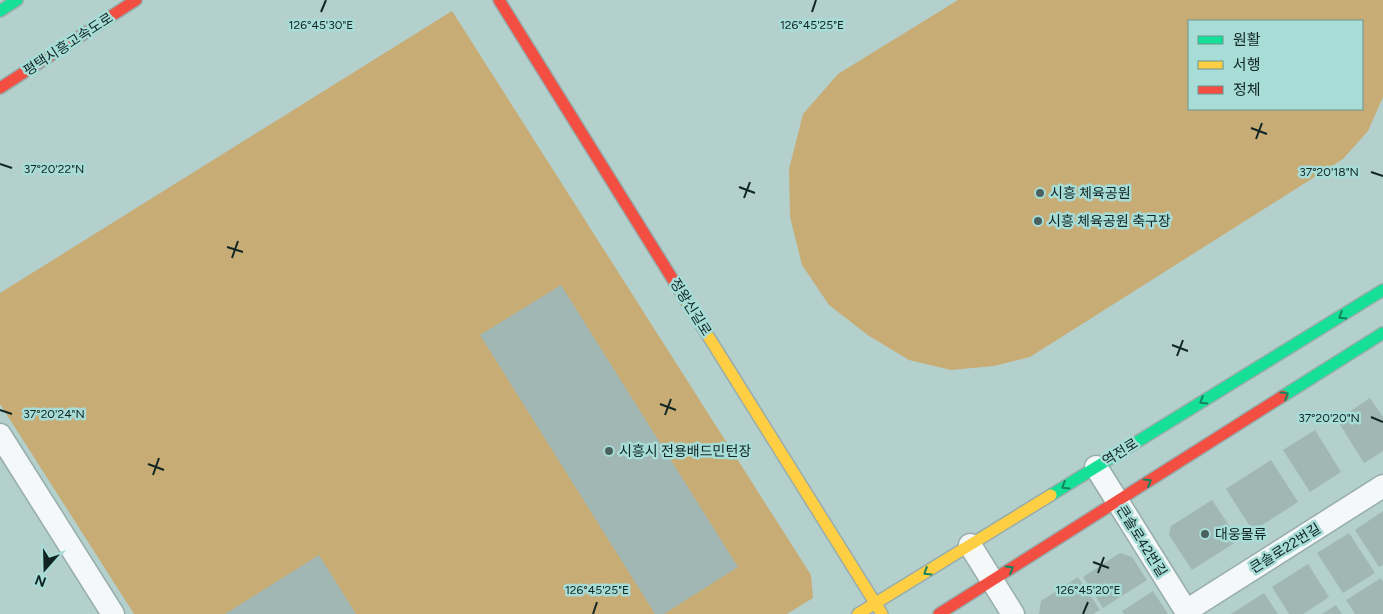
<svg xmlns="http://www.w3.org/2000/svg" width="1383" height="614" viewBox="0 0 1383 614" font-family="Figtree,'Noto Sans KR',sans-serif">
<rect width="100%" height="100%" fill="#b3d0cd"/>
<g fill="#c8ac76" fill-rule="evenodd">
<path d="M958 0H1383V97L1368 131 1343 159 1030 357 994 366 951 370 909 360 869 336 829 305 802 265 790 217 789 169 803 114 838 74ZM1362 21V109H1189V21Z"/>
<path d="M452 11 811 575 813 598 787 614H134L0 404V293Z"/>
</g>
<g fill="#a1b7b3">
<path d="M561 285 738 567 664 614H655L480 335Z"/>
<path d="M1370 398 1383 417V451L1364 463 1337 420Z"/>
<path d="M1315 430 1341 472 1310 492 1283 450Z"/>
<path d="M1271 460 1298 502 1253 531 1226 489Z"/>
<path d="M1212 500 1239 540 1192 570 1169 535 1171 526Z"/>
<path d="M1383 511V565L1379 567 1355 530Z"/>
<path d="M1349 533 1375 573 1343 593 1317 553Z"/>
<path d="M1120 553 1132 557 1147 580 1103 608 1083 577Z"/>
<path d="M319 555 356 614H225Z"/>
<path d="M1308 564 1329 597 1303 614H1289L1272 587Z"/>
<path d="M1078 577 1100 610 1093 614H1039L1041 601Z"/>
<path d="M1381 578 1383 582V614H1355L1346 600Z"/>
<path d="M1153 591 1168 614H1124L1122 611Z"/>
<path d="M1264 593 1278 614H1231Z"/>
<path d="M1336 605 1342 614H1322Z"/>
</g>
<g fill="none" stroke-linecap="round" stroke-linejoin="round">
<g stroke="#97adab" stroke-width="25">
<g id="street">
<path d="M0 435 113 614"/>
<path d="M1096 467 1188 614"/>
<path d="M970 545 1013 614"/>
<path d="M1186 611 1383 486"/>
</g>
</g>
<g stroke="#97adab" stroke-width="14">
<g id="fast">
<path d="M0 11 17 0"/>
<path d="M1283 396 1383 333"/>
<path d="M1051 495 1383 290"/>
</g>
</g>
<g stroke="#97adab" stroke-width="14">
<g id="slow">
<path d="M675 283 882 614"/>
<path d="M858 614 1051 495"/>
</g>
</g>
<g stroke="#97adab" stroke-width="14">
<g id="jam">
<path d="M499 0 675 283"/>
<path d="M0 88 136 0"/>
<path d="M939 614 1283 396"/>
</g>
</g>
<use href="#street" stroke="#f4f8f8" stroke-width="22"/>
<use href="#fast" stroke="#16e098" stroke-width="11"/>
<use href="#slow" stroke="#ffcf43" stroke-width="11"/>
<use href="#jam" stroke="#f24e42" stroke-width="11"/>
</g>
<defs><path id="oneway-chevron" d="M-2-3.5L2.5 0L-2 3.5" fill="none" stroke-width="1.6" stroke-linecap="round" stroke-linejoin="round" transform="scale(1.25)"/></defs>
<g stroke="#14835e">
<use href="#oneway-chevron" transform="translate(1342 316) rotate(148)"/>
<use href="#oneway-chevron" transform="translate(1285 395) rotate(-32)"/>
<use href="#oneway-chevron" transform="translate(1203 401) rotate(148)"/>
<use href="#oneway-chevron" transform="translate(1148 482) rotate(-32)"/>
<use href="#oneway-chevron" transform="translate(1065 486) rotate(148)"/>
<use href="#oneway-chevron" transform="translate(1010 569) rotate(-32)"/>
<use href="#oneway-chevron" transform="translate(927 572) rotate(148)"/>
</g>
<path fill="none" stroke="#112624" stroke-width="2" d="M321 12 326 0M812 12 816 0M1251 128 1267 134M1256 139 1262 123M0 164 12 168M1371 172 1383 176M739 187 755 193M744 198 750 182M227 247 243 252M232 258 238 241M1172 345 1188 351M1177 356 1183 340M660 404 676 410M0 410 12 414M665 415 671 399M1371 417 1383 422M148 464 164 470M153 475 159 458M1093 562 1109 568M1098 573 1104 557M593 614 597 602M1083 614 1088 602"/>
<g fill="#4a625f" stroke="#a7dcd7" stroke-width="2">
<circle cx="1040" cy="193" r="5"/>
<circle cx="1038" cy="221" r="5"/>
<circle cx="609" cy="451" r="5"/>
<circle cx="1205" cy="534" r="5"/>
</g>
<g text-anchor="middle" stroke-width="5" stroke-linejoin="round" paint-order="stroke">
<g font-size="14" fill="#112624" stroke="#a7dcd7">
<text transform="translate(68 44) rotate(-33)" y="5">평택시흥고속도로</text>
<text transform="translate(691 307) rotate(58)" y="5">정왕신길로</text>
<text transform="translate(1120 452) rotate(-32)" y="5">역전로</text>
<text transform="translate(1142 541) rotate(58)" y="5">큰솔로42번길</text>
<text transform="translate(1285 548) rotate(-32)" y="5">큰솔로22번길</text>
</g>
<g font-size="14" fill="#112624" stroke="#a7dcd7" text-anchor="start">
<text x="1050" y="198">시흥 체육공원</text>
<text x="1048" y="226">시흥 체육공원 축구장</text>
<text x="619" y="456">시흥시 전용배드민턴장</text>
<text x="1215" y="539">대웅물류</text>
</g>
</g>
<g font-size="12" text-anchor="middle" fill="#112624" stroke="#a7dcd7" stroke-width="5" stroke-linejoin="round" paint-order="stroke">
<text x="321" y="29">126°45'30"E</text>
<text x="812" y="29">126°45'25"E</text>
<text x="54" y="173">37°20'22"N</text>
<text x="1329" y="176">37°20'18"N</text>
<text x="54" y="418">37°20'24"N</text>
<text x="1329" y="422">37°20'20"N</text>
<text x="597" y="594">126°45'25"E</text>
<text x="1088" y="594">126°45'20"E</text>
</g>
<rect x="1188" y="20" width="175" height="90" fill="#a7dcd7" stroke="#6b938f"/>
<rect x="1198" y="36" width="25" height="8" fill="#16e098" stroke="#6b938f"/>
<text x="1233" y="45" font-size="15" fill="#112624">원활</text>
<rect x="1198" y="61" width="25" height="8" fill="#ffcf43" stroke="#6b938f"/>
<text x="1233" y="70" font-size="15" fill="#112624">서행</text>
<rect x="1198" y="86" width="25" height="8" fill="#f24e42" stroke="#6b938f"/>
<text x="1233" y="95" font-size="15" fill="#112624">정체</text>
<g transform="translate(45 569) rotate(200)" stroke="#a7dcd7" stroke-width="4" paint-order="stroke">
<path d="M0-4L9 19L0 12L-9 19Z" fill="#112624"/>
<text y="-8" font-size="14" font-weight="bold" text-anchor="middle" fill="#112624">N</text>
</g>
</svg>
